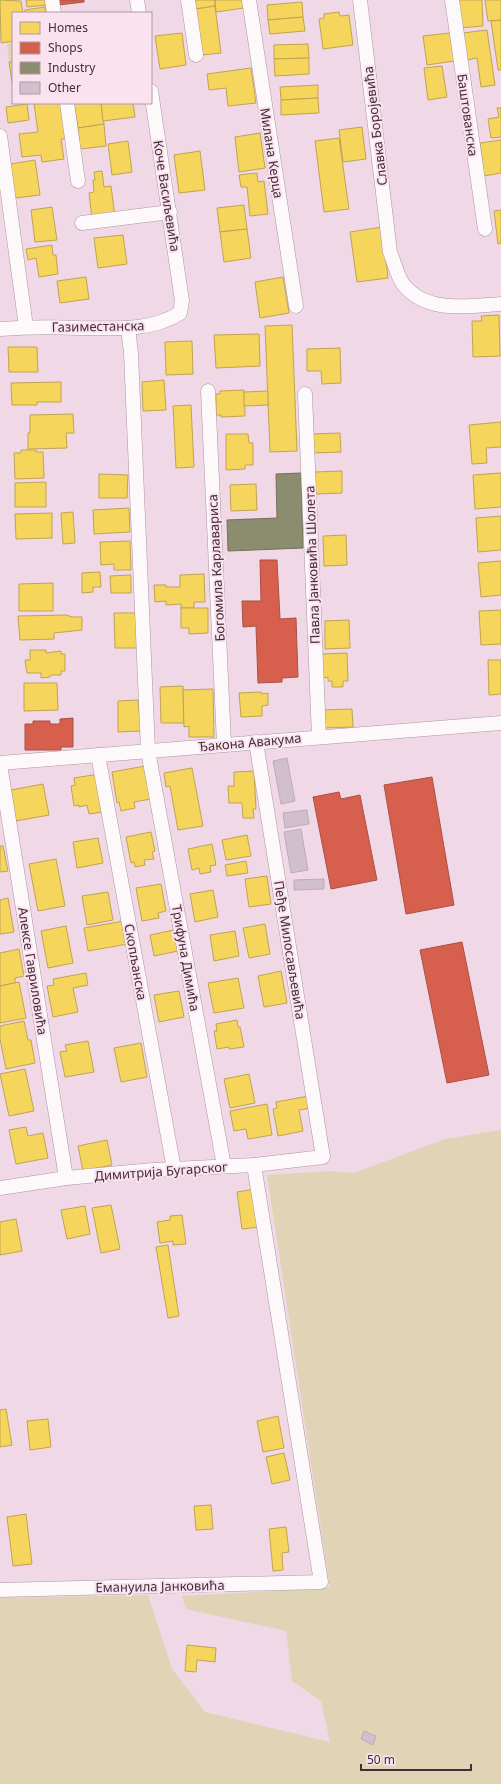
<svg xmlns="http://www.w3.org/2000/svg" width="501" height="1784" viewBox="0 0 501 1784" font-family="'Noto Sans',sans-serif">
<rect width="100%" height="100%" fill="#f0d8e6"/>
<g fill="#e1d3b6">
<path d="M13 41V62H9L7 42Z"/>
<path d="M501 1130V1784H0V1598L148 1595 172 1669 205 1712 330 1742 321 1701 292 1681 286 1631 186 1609 182 1596 330 1588 267 1175 331 1171 354 1173 445 1139Z"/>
</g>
<g fill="#f6d55c" stroke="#c0a352">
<path d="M0 0 21 1 23 13H13V41L1 43Z"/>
<path d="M26 0H46L47 5 27 7Z"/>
<path d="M195 0H215V6L196 9Z"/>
<path d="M215 0H243L244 8 216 12Z"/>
<path d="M457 0H482L483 26 459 28Z"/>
<path d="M485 0H501V20L488 21Z"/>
<path d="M302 2 303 17 268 20 267 5Z"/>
<path d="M215 6 221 53 202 55 196 9Z"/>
<path d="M45 7V13H25V10Z"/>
<path d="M339 12 340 16 349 15 353 45 323 49 319 19 324 18V14Z"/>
<path d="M303 17 305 31 270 34 268 20Z"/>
<path d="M501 20V70H498L491 21Z"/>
<path d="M487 30 495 85 481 87 477 58 467 60 463 33Z"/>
<path d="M182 33 186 65 160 69 155 36Z"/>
<path d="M450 33 454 61 427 65 423 36Z"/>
<path d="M308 44 309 58 274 59V45Z"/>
<path d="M309 58V74L275 76 274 59Z"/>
<path d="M9 62H13V89Z"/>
<path d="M442 66 447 97 428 100 424 68Z"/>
<path d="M251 68 256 103 228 106 226 88 209 90 207 74Z"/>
<path d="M318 85V98L281 100 280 87Z"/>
<path d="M318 98 319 113 281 115V100Z"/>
<path d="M41 103H62L67 139H61L64 159 42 162 41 155 22 157 19 134 38 132 34 104Z"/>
<path d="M74 103H101L104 124 78 128Z"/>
<path d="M101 103H133L135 117 103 121Z"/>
<path d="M27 104 29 120 8 123 6 107Z"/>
<path d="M497 108H501V137L491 138 488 119 499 117Z"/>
<path d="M104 124 106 146 80 149 78 128Z"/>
<path d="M362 127 366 159 343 162 339 130Z"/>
<path d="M260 133 265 168 239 172 235 137Z"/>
<path d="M339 138 349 209 324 212 315 141Z"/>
<path d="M501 140V173L484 176 480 143Z"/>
<path d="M128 141 132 172 112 175 108 144Z"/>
<path d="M200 151 205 190 179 193 174 155Z"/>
<path d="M35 160 40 195 15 198 10 164Z"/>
<path d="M102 171 104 187 111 186 115 216 92 219 89 193 94 192 93 180H95L94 172Z"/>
<path d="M257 173 258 182 264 181 268 214 250 216 247 187H241L239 175Z"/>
<path d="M244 205 247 229 220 232 217 208Z"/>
<path d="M52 207 57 240 35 242 31 210Z"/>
<path d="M501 210V243L498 244 494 211Z"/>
<path d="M382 227 388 278 357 282 350 232Z"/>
<path d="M247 229 251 258 224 262 220 232Z"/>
<path d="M123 235 127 264 98 268 94 238Z"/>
<path d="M52 245 53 255H56L58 274 39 277 36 258 28 260 26 249Z"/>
<path d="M86 277 89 299 60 303 57 281Z"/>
<path d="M283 277 289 313 260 318 255 282Z"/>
<path d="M499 315 500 356 473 357 472 321H482L481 316Z"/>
<path d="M292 325 297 451 270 452 265 326Z"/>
<path d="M259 334 260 366 216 368 214 335Z"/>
<path d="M192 341 193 374 166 375 165 342Z"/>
<path d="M8 347H37L38 372H9Z"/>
<path d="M340 348 341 383 322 384 321 371H307V349Z"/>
<path d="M164 380 166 410 143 411 142 382Z"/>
<path d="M61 382V402H37V405H12L11 383Z"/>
<path d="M244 390 245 416 221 417V415H216V394H220V391Z"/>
<path d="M268 391V405L244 406V392Z"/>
<path d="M191 405 194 467 176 468 173 406Z"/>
<path d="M73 414 74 433H66L67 448 28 449V433H30V415Z"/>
<path d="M501 422V447L486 448 487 463 472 464 469 425Z"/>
<path d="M340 433 341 452 312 453 311 434Z"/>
<path d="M226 434H248L249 443H253V465H245V469L226 470Z"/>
<path d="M21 450H36V452H43L44 478 15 479 14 453H21Z"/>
<path d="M342 471V493L316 494 315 472Z"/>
<path d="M501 473V507L475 509 473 475Z"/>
<path d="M99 474 128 475 127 498H99Z"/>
<path d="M46 482V507H15V483Z"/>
<path d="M256 484 257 510 231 511 230 485Z"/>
<path d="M129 508 130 532 94 534 93 510Z"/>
<path d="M73 512 75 543 63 544 61 513Z"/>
<path d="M52 513V538L16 539 15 514Z"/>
<path d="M501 516V550L478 552 476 518Z"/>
<path d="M346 535 347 565 324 566 323 536Z"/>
<path d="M130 541 131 570H114V564L101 565 100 542Z"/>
<path d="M501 561V595L481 597 478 563Z"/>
<path d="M100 572 101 587H93V592L82 593V573Z"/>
<path d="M204 574 205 602H194V608H181V604L166 605V601L155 602 154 585H166V587H180V575Z"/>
<path d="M131 575V593H111L110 576Z"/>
<path d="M53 583V611H19V584Z"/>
<path d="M181 608H208V633L189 634V628H181Z"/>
<path d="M501 610V644L481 645 479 611Z"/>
<path d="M114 613H138L139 648H115Z"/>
<path d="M66 615 72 617H82V630L54 633V639L20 640 18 616Z"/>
<path d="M349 620 350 648 325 649V621Z"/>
<path d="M30 650H46V653L61 651V654H65V671H61V675H50V677L41 678V673H27L25 660H30Z"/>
<path d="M347 653 348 681H343V687H332V681H328V677L323 678 322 654Z"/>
<path d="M488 660H501V694L489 695Z"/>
<path d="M24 683H57L58 710 24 711Z"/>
<path d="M183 686 184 723H161L160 687Z"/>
<path d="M213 689 214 737H189V726L184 727 183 690Z"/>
<path d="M261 692V694L268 693V705L262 706V716L241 717 239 693Z"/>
<path d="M138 700 141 731 118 732V701Z"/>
<path d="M352 709 353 727 324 728V710Z"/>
<path d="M145 766 151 799 134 802 135 808 121 811 119 802 117 803 112 772Z"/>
<path d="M192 768 203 826 178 830 170 786 166 787 164 773Z"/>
<path d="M254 771 256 809H253L254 818H243L242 803H229L228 786H234V772Z"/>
<path d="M99 774 103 812 89 814 87 805 79 807V805L74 806 71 786 75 785 74 778Z"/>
<path d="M43 784 49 815 16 821 11 790Z"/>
<path d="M151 832 155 851 152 852 154 859 144 860 145 865 135 867 134 862 131 863 126 837Z"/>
<path d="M247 835 251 856 226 860 222 840Z"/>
<path d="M98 838 103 863 77 868 73 842Z"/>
<path d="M212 844 216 865 210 866 211 872 200 874 199 868 192 870 188 849Z"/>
<path d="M0 846H3L8 871 0 872Z"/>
<path d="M56 859 65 906 38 911 29 864Z"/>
<path d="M246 861 248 873 227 876 225 865Z"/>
<path d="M267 876 271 904 249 907 245 879Z"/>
<path d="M161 884 166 911 158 913 159 918 142 921 136 888Z"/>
<path d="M213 890 218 917 195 922 190 894Z"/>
<path d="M108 892 113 920 87 925 82 896Z"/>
<path d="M8 898 14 932 0 934V900Z"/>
<path d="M124 921 128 944 88 951 84 928Z"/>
<path d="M265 924 270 954 249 958 243 928Z"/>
<path d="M66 926 73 963 48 968 41 931Z"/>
<path d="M174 930 178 951 154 956 150 935Z"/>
<path d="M235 931 239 956 214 961 210 935Z"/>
<path d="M19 949 24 976 15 978V983L0 986V953Z"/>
<path d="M281 971 287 1003 264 1007 258 976Z"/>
<path d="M86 973 88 985 73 988 78 1012 53 1017 47 986 54 985 53 979Z"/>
<path d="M238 978 244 1008 214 1013 208 983Z"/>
<path d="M19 982 26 1018 0 1023V986Z"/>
<path d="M179 991 184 1017 159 1022 154 995Z"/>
<path d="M237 1020 238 1027H240L244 1047 229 1049V1047L217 1049 214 1031H217L216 1024Z"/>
<path d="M24 1021 28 1040H31L35 1063 6 1069 0 1039V1026Z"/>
<path d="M88 1041 94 1072 65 1077 60 1052 67 1051 65 1045Z"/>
<path d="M141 1043 147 1077 121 1082 114 1048Z"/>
<path d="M25 1069 34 1111 9 1116 0 1074Z"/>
<path d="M249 1074 255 1103 230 1108 224 1079Z"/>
<path d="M309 1096 311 1108 299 1110 303 1131 278 1136 273 1109 277 1108 276 1102Z"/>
<path d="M267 1104 272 1135 248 1139 246 1129 234 1131 230 1111Z"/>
<path d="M26 1127 28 1136 43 1133 48 1158 16 1164 9 1130Z"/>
<path d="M107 1140 112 1165 83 1171 78 1146Z"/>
<path d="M255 1189 260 1227 242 1229 237 1192Z"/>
<path d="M111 1205 120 1249 101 1253 92 1208Z"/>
<path d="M85 1206 90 1234 67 1239 61 1210Z"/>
<path d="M182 1215 186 1244 173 1245V1241L160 1243 157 1222 170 1220V1216Z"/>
<path d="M16 1219 22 1251 0 1255V1222Z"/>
<path d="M168 1245 179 1316 168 1318 156 1247Z"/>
<path d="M6 1409 12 1445 0 1447V1410Z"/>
<path d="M278 1416 284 1448 263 1452 257 1421Z"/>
<path d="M48 1419 51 1447 30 1450 27 1421Z"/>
<path d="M284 1453 290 1480 272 1484 266 1457Z"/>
<path d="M211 1505 213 1529 196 1530 194 1506Z"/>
<path d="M26 1514 32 1564 13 1566 7 1517Z"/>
<path d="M286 1527 289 1552 282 1553 283 1570 273 1571 269 1529Z"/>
<path d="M187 1645 216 1648 215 1662 197 1660 196 1672 185 1671Z"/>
</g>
<g fill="#d6604d" stroke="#aa5147">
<path d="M57 0H84V2L58 5Z"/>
<path d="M260 560H277L280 619 296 618 298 677 282 678V682L258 683 256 626 243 627 242 601H261Z"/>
<path d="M73 718V747H61V750H25V724H33V721H50V724H60V719Z"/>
<path d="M432 777 454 905 406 914 384 785Z"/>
<path d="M339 792 341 799 360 795 377 880 331 889 313 797Z"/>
<path d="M462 942 489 1075 447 1083 420 950Z"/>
</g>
<path fill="#8c8c6e" stroke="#76705e" d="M301 473 303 548 228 551 227 520 277 518 276 474Z"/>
<g fill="#d2bfcd" stroke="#beacbb">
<path d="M287 758 295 801 281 804 273 761Z"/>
<path d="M307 810 309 824 285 828 283 813Z"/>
<path d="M301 829 308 870 291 873 284 832Z"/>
<path d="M324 879V889L294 890V880Z"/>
<path d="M364 1731 376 1736 373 1745 361 1739Z"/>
</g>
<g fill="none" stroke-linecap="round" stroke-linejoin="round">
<g stroke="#aa96a1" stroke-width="15">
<g id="street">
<path d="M52 0 54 13"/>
<path d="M137 0 139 13"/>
<path d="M188 0 196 55"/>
<path d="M249 0 296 306"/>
<path d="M360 0 390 252C394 262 397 275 403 284 426 314 468 306 501 304"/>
<path d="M452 0 485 229"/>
<path d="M67 103 78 181"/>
<path d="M0 136 26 327"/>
<path d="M82 223 170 212"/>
<path d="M128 328 131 353 148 751 224 1166"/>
<path d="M0 329C27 327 53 327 79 328 113 328 150 332 180 313L182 301 151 91"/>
<path d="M208 391 224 744"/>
<path d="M305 394 319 737"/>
<path d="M98 755 174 1169"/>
<path d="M0 763 501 723"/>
<path d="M0 764 66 1178"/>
<path d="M0 1188 66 1178 153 1170 254 1165 323 1157 256 742"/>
<path d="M0 1590 321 1582 254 1165"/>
</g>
</g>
<use href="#street" stroke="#fdf9fb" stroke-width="14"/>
</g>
<g text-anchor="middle" stroke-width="4" stroke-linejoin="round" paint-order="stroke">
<g font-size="13" fill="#422d39" stroke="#fae3ef">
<text transform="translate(468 115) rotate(82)" y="5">Баштованска</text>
<text transform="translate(375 126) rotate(-97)" y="5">Славка Боројевића</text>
<text transform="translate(272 153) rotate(81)" y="5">Милана Керца</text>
<text transform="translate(167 196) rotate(81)" y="5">Коче Васиљевића</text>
<text transform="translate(98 326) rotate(-1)" y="5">Газиместанска</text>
<text transform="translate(312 565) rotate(-92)" y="5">Павла Јанковића Шолета</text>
<text transform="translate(216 568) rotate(-93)" y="5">Богомила Карлавариса</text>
<text transform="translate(250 742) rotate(-5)" y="5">Ђакона Авакума</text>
<text transform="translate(290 950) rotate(81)" y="5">Пеђе Милосављевића</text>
<text transform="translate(186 958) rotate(80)" y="5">Трифуна Димића</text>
<text transform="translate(136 962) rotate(80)" y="5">Скопљанска</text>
<text transform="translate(33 971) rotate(81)" y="5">Алексе Гавриловића</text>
<text transform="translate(161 1171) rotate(-4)" y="5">Димитрија Бугарског</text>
<text transform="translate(160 1586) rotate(-1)" y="5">Емануила Јанковића</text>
</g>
</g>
<rect x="12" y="12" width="140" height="92" fill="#fae3ef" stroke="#b09aa6"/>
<rect x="20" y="22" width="20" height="12" fill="#f6d55c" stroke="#b09aa6"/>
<text x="48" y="32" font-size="12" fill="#422d39">Homes</text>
<rect x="20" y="42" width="20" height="12" fill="#d6604d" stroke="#b09aa6"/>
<text x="48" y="52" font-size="12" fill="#422d39">Shops</text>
<rect x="20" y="62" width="20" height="12" fill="#8c8c6e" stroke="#b09aa6"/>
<text x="48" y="72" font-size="12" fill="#422d39">Industry</text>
<rect x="20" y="82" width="20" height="12" fill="#d2bfcd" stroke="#b09aa6"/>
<text x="48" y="92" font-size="12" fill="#422d39">Other</text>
<path d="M361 1764v6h110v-6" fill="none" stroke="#422d39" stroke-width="2"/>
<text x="367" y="1764" font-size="12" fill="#422d39" stroke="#fae3ef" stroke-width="3" paint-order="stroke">50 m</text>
</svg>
